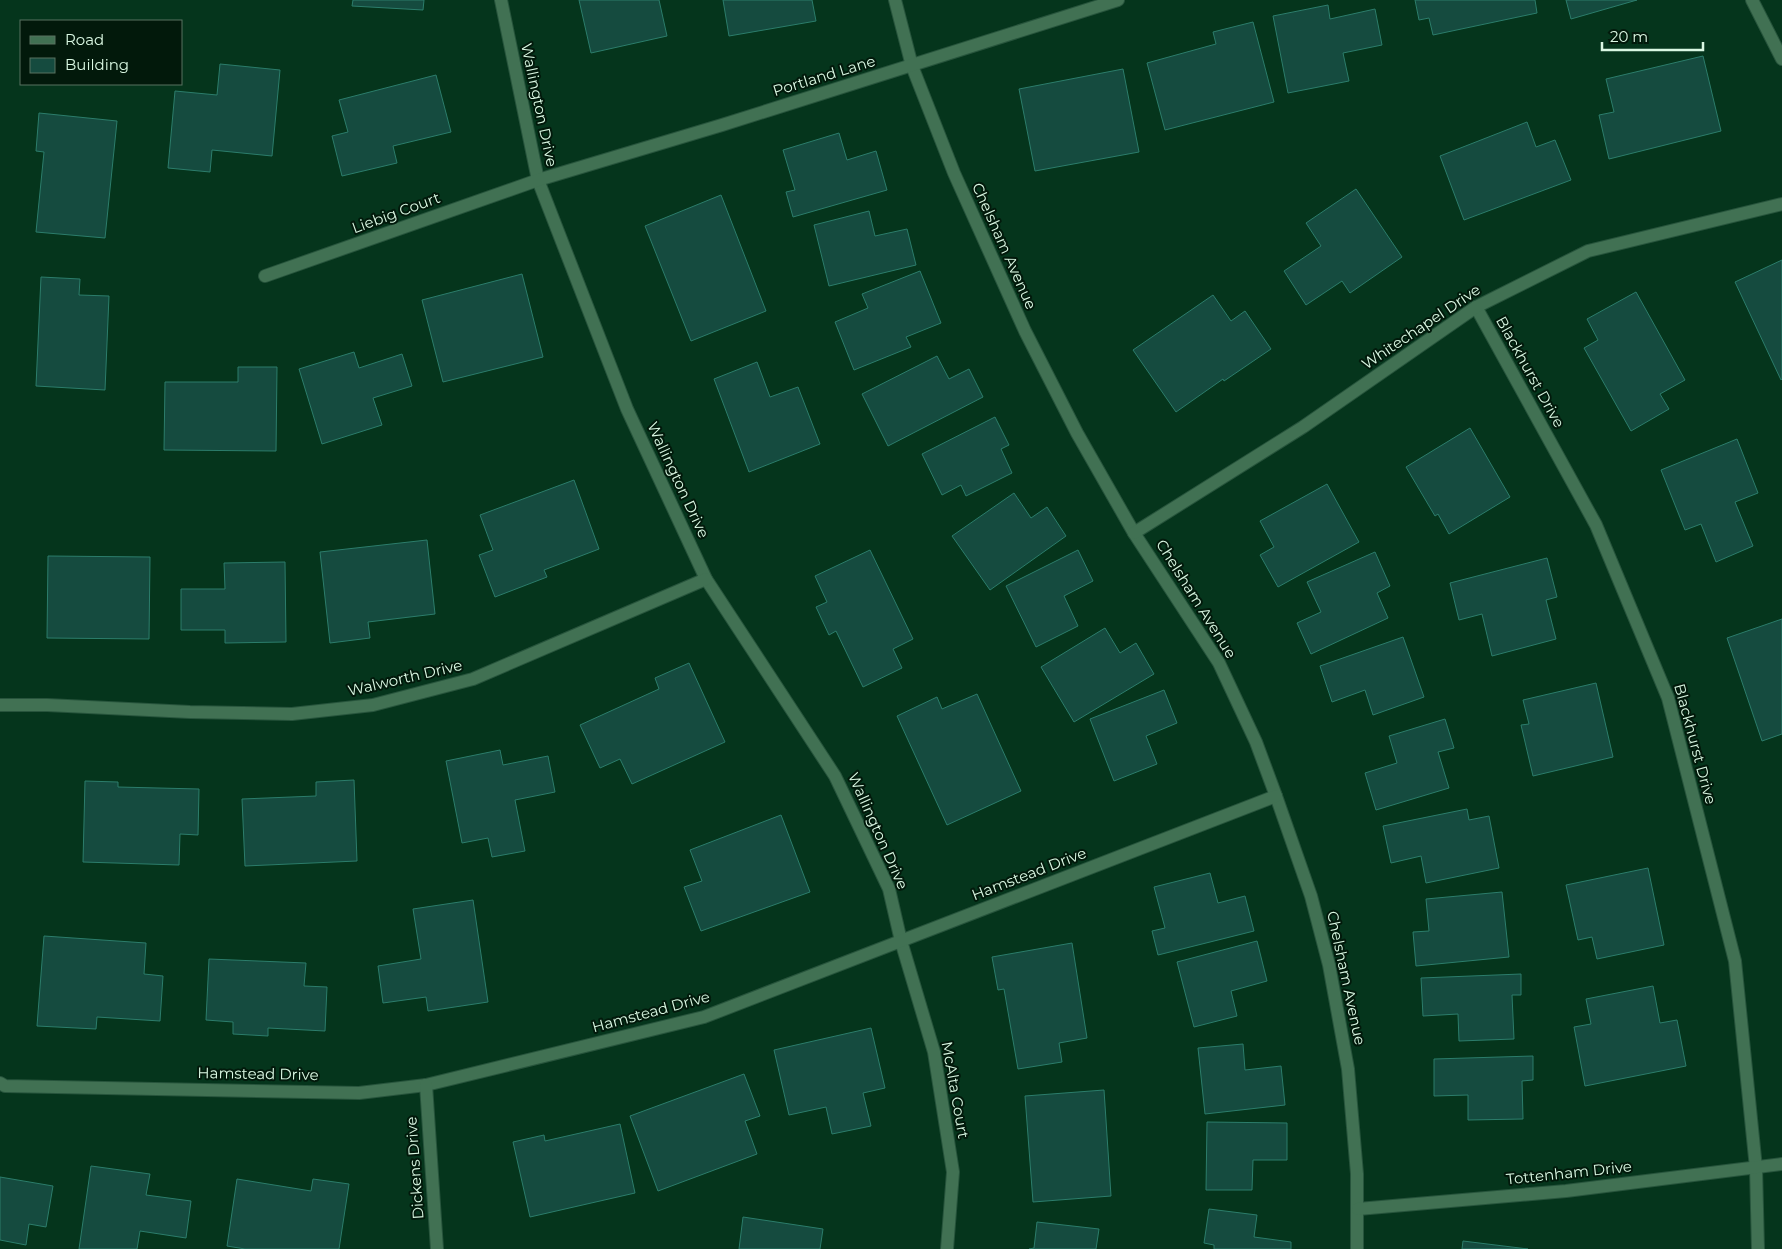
<svg xmlns="http://www.w3.org/2000/svg" width="1782" height="1249" viewBox="0 0 1782 1249" font-family="Montserrat,sans-serif">
<rect width="100%" height="100%" fill="#05351c"/>
<g fill="#154b3f" stroke="#2c7d6b">
<path d="M353 0H424L423 10 352 6Z"/>
<path d="M579 0H659L667 36 591 53Z"/>
<path d="M723 0H812L816 21 729 36Z"/>
<path d="M1415 0H1535L1537 13 1433 35 1429 18 1419 20Z"/>
<path d="M1566 0H1637L1571 19Z"/>
<path d="M1328 5 1330 19 1375 9 1382 45 1343 53 1349 81 1288 93 1273 16Z"/>
<path d="M1253 22 1274 102 1165 130 1147 63 1216 44 1213 32Z"/>
<path d="M1703 56 1721 131 1609 159 1599 115 1614 112 1606 79Z"/>
<path d="M220 64 280 70 272 156 212 150 210 172 168 168 175 91 217 95Z"/>
<path d="M1123 69 1139 152 1035 171 1019 89Z"/>
<path d="M436 75 451 132 393 146 397 163 342 176 332 136 348 132 339 100Z"/>
<path d="M39 113 117 121 105 238 36 232 44 152 36 151Z"/>
<path d="M1527 122 1536 147 1555 140 1571 180 1464 220 1440 156Z"/>
<path d="M839 133 847 160 876 151 887 190 793 217 786 192 795 190 783 150Z"/>
<path d="M1356 189 1402 257 1350 293 1342 281 1306 305 1284 271 1321 246 1306 223Z"/>
<path d="M721 195 766 311 691 341 645 226Z"/>
<path d="M869 211 875 236 907 229 916 265 829 286 814 225Z"/>
<path d="M1782 260V379L1781 380 1735 282Z"/>
<path d="M920 271 941 323 906 337 911 347 854 370 835 322 868 308 862 294Z"/>
<path d="M522 274 543 357 443 382 422 300Z"/>
<path d="M41 277 80 279 79 295 109 296 105 390 36 386Z"/>
<path d="M1636 292 1685 380 1660 394 1669 409 1631 431 1584 348 1598 340 1587 319Z"/>
<path d="M1213 295 1231 321 1245 311 1271 349 1224 381 1223 379 1176 412 1133 350Z"/>
<path d="M354 352 359 368 402 354 412 386 373 398 382 425 322 444 299 369Z"/>
<path d="M937 356 949 379 969 369 983 397 888 446 862 394Z"/>
<path d="M757 362 770 397 798 387 820 444 749 472 714 379Z"/>
<path d="M238 367H277L276 451 164 450 165 382H238Z"/>
<path d="M995 417 1009 445 1001 449 1012 473 966 496 961 485 942 495 922 454Z"/>
<path d="M1470 428 1510 497 1449 534 1438 514 1435 516 1406 467Z"/>
<path d="M1737 439 1758 493 1735 502 1753 546 1716 562 1701 524 1685 530 1661 470Z"/>
<path d="M574 480 599 549 544 570 547 577 495 597 479 555 493 550 480 515Z"/>
<path d="M1327 484 1359 542 1278 587 1260 555 1274 547 1260 521Z"/>
<path d="M1014 493 1031 518 1047 507 1066 536 990 590 952 536Z"/>
<path d="M427 540 435 614 368 622 370 638 330 643 320 552Z"/>
<path d="M870 550 913 639 893 649 902 668 863 687 836 631 829 635 816 607 827 602 815 576Z"/>
<path d="M1078 550 1093 581 1064 596 1078 626 1036 647 1006 586Z"/>
<path d="M1375 552 1390 586 1377 593 1388 618 1311 654 1297 623 1321 612 1307 582Z"/>
<path d="M48 556 150 557 149 639 47 638Z"/>
<path d="M1547 558 1557 597 1546 600 1556 639 1492 656 1482 614 1459 620 1450 583Z"/>
<path d="M285 562 286 642 225 643V630H181V589H225L224 563Z"/>
<path d="M1782 619V734L1762 741 1727 638Z"/>
<path d="M1105 628 1120 653 1136 643 1154 674 1074 722 1041 667Z"/>
<path d="M1403 637 1424 697 1373 715 1365 690 1332 702 1320 666Z"/>
<path d="M689 663 725 742 632 784 620 759 600 768 580 725 659 689 655 678Z"/>
<path d="M1596 683 1613 757 1533 776 1521 725 1529 724 1523 700Z"/>
<path d="M1164 690 1177 723 1146 736 1157 764 1114 781 1090 719Z"/>
<path d="M977 694 1021 791 947 825 897 716 937 697 942 709Z"/>
<path d="M1445 719 1454 748 1438 752 1449 788 1376 810 1365 773 1397 763 1389 736Z"/>
<path d="M500 750 503 765 548 756 555 792 515 800 525 851 492 857 488 838 462 843 446 761Z"/>
<path d="M354 780 357 861 245 866 242 799 316 796V782Z"/>
<path d="M85 781 118 782V787L199 789 198 835 180 834 179 865 83 862Z"/>
<path d="M1467 809 1469 820 1489 816 1499 868 1426 883 1421 856 1391 863 1383 826Z"/>
<path d="M781 815 810 892 701 931 684 887 702 881 690 850Z"/>
<path d="M1648 868 1664 945 1597 959 1592 937 1578 940 1566 885Z"/>
<path d="M1210 873 1218 903 1245 896 1254 931 1158 955 1152 931 1165 928 1154 887Z"/>
<path d="M1502 892 1509 957 1416 966 1413 932 1429 931 1426 899Z"/>
<path d="M473 900 488 1002 428 1011 426 997 383 1003 378 966 421 959 413 909Z"/>
<path d="M44 936 146 943 144 974 163 976 160 1021 97 1017 96 1029 37 1026Z"/>
<path d="M1257 941 1267 981 1231 991 1237 1016 1194 1027 1177 962Z"/>
<path d="M1072 943 1087 1038 1059 1043 1062 1062 1018 1069 1004 989 998 990 992 957Z"/>
<path d="M209 959 306 963 304 986 327 987 325 1031 268 1028V1036L233 1034V1022L206 1020Z"/>
<path d="M1521 974V995H1512L1514 1039 1459 1041 1458 1014 1423 1016 1421 978Z"/>
<path d="M1653 986 1660 1023 1677 1020 1686 1066 1585 1086 1574 1027 1591 1024 1586 999Z"/>
<path d="M871 1028 885 1088 863 1093 871 1126 832 1134 826 1107 789 1115 774 1050Z"/>
<path d="M1243 1044 1245 1070 1281 1066 1285 1105 1205 1114 1198 1048Z"/>
<path d="M1533 1056V1080L1522 1081 1523 1119 1468 1120V1095L1434 1096V1059Z"/>
<path d="M744 1074 760 1116 745 1121 757 1154 658 1191 630 1116Z"/>
<path d="M1104 1090 1111 1196 1033 1202 1025 1096Z"/>
<path d="M1207 1122 1287 1123V1160H1253L1252 1190H1206Z"/>
<path d="M620 1124 635 1193 530 1217 513 1142 544 1135 545 1141Z"/>
<path d="M91 1166 150 1174 146 1195 191 1201 186 1238 140 1231 137 1249H79Z"/>
<path d="M0 1177 53 1186 46 1227 29 1224 26 1245 0 1240Z"/>
<path d="M237 1179 311 1191 313 1179 349 1184 339 1249H245L227 1246Z"/>
<path d="M1209 1209 1257 1215 1254 1237 1291 1242V1249H1214V1245L1204 1243Z"/>
<path d="M743 1217 823 1229 820 1249H739Z"/>
<path d="M1037 1222 1099 1229 1096 1249H1029L1034 1248Z"/>
<path d="M1463 1241 1528 1249H1462Z"/>
</g>
<g fill="none" stroke-linecap="round" stroke-linejoin="round">
<g stroke="#27543c" stroke-width="14">
<g id="minor">
<path d="M501 0 538 180 627 409 706 579 835 776 889 889 901 941 934 1052 953 1172 947 1249"/>
<path d="M895 0 912 66 954 173 1025 331 1077 433 1134 533 1219 663 1256 742 1276 796 1311 896 1329 965 1348 1069 1357 1174V1249"/>
<path d="M1752 0 1782 59"/>
<path d="M265 276 538 180 722 125 1118 0"/>
<path d="M1476 307 1596 525 1668 698 1735 961 1756 1168 1758 1249"/>
<path d="M1134 533 1303 427 1476 307 1588 251 1782 204"/>
<path d="M0 705H47L190 712 292 714 373 705 473 679 706 579"/>
<path d="M0 1083 5 1086 359 1093 426 1085 704 1017 1276 796"/>
<path d="M426 1085 437 1249"/>
<path d="M1358 1209 1566 1191 1782 1164"/>
</g>
</g>
<use href="#minor" stroke="#417153" stroke-width="12"/>
</g>
<g text-anchor="middle" stroke-width="4" stroke-linejoin="round" paint-order="stroke">
<g font-size="15" fill="#daf8e3" stroke="#02190b">
<text transform="translate(824 76) rotate(-17)" y="5">Portland Lane</text>
<text transform="translate(539 105) rotate(78)" y="5">Wallington Drive</text>
<text transform="translate(396 213) rotate(-20)" y="5">Liebig Court</text>
<text transform="translate(1004 246) rotate(66)" y="5">Chelsham Avenue</text>
<text transform="translate(1421 327) rotate(-34)" y="5">Whitechapel Drive</text>
<text transform="translate(1530 372) rotate(61)" y="5">Blackhurst Drive</text>
<text transform="translate(678 480) rotate(65)" y="5">Wallington Drive</text>
<text transform="translate(1196 599) rotate(58)" y="5">Chelsham Avenue</text>
<text transform="translate(405 678) rotate(-13)" y="5">Walworth Drive</text>
<text transform="translate(1695 744) rotate(75)" y="5">Blackhurst Drive</text>
<text transform="translate(878 831) rotate(66)" y="5">Wallington Drive</text>
<text transform="translate(1029 874) rotate(-21)" y="5">Hamstead Drive</text>
<text transform="translate(1346 978) rotate(78)" y="5">Chelsham Avenue</text>
<text transform="translate(651 1012) rotate(-15)" y="5">Hamstead Drive</text>
<text transform="translate(258 1074) rotate(1)" y="5">Hamstead Drive</text>
<text transform="translate(955 1090) rotate(80)" y="5">McAlta Court</text>
<text transform="translate(415 1168) rotate(-94)" y="5">Dickens Drive</text>
<text transform="translate(1569 1173) rotate(-6)" y="5">Tottenham Drive</text>
</g>
</g>
<rect x="20" y="20" width="162" height="65" fill="#02190b" stroke="#587261"/>
<rect x="30" y="36" width="25" height="8" fill="#417153" stroke="#587261"/>
<text x="65" y="45" font-size="15" fill="#daf8e3">Road</text>
<rect x="30" y="58" width="25" height="15" fill="#154b3f" stroke="#587261"/>
<text x="65" y="70" font-size="15" fill="#daf8e3">Building</text>
<path d="M1602 42v8h101v-8" fill="none" stroke="#daf8e3" stroke-width="2.5"/>
<text x="1610" y="42" font-size="15" fill="#daf8e3" stroke="#02190b" stroke-width="4" paint-order="stroke">20 m</text>
</svg>
